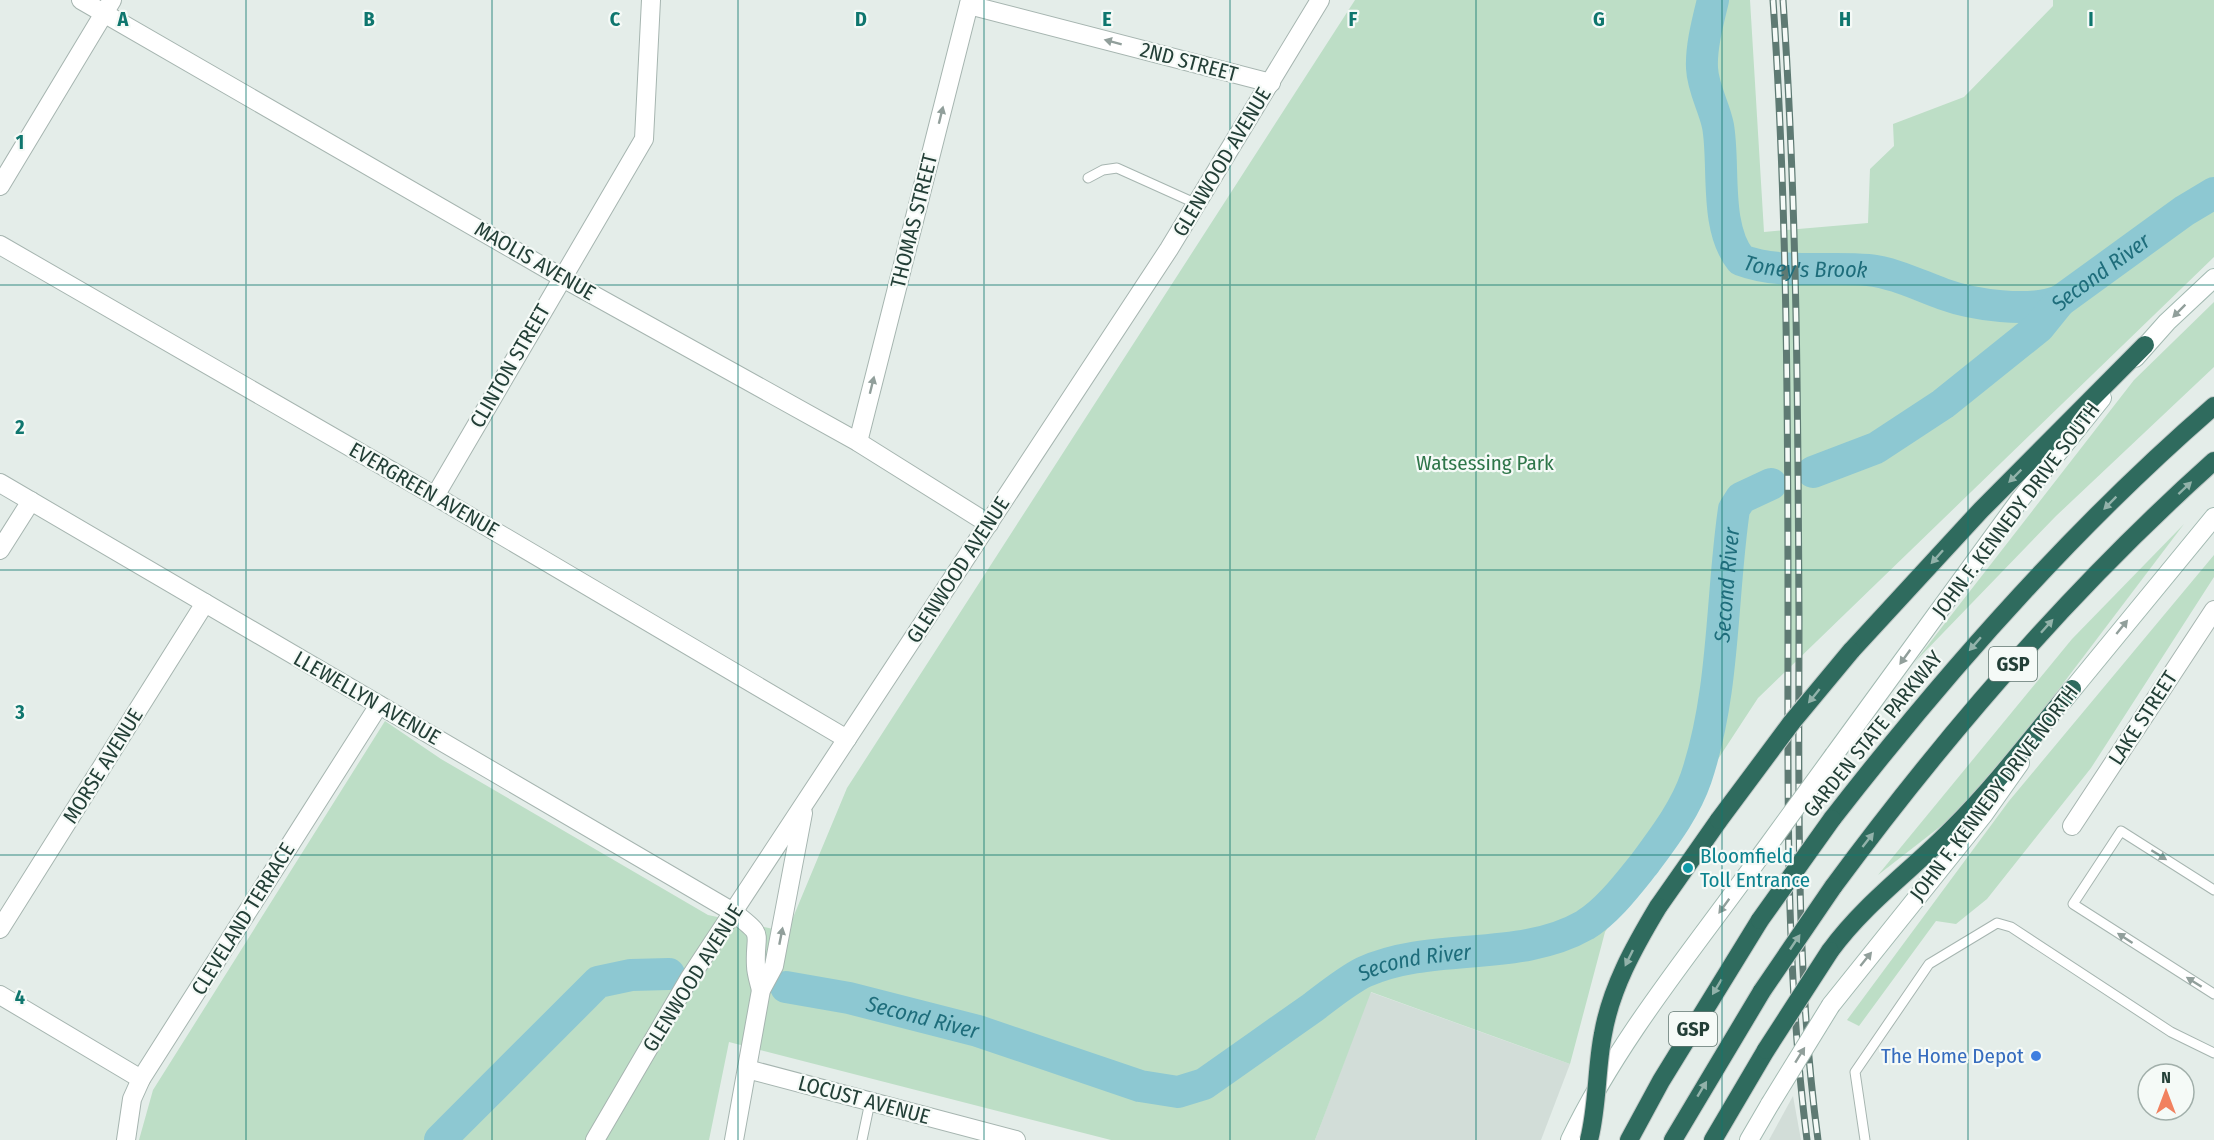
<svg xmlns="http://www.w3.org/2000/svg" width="2214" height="1140" viewBox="0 0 2214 1140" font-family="'Fira Sans Condensed',sans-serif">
<rect width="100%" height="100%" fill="#e4ede9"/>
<g fill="#d2ddd8">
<path d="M1370 992 1570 1064 1541 1140H1315Z"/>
<path d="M1793 1096 1801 1140H1769Z"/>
</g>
<g fill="#bddec6">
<path d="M1355 0H1750L1764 232 1868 223 1870 169 1894 146 1893 124 1964 97 2053 6V0H2214V257L1758 698 1605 932 1570 1064 1371 992 1315 1140H1111L729 1042 709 1140H139L153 1090 385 721 441 759 708 915 787 932 847 788Z"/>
<path d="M2214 302V367L2056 516 1914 663 2134 380Z"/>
<path d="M2184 524 2021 739 1959 812 1878 875 2072 639Z"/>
<path d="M2214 555V577L2091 768 1987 899 1956 924 1936 921 1859 1026 1847 1020 2009 801Z"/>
</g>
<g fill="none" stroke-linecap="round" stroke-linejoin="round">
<g stroke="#8dc8d2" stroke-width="32">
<path id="s1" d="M1713 0C1708 21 1701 46 1702 68 1703 89 1714 106 1718 126 1725 165 1714 227 1741 260 1781 275 1827 266 1868 270 1895 273 1918 285 1943 294 1973 305 2029 313 2060 301"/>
<path id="s2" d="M1813 472 1876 448 1943 404 2039 327 2060 301 2184 211 2214 193"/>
<path id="s3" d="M786 987 849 998 978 1031 1140 1086 1178 1092 1204 1084C1240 1059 1276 1033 1312 1008 1328 996 1346 981 1364 972 1433 941 1519 963 1585 925 1608 911 1628 884 1645 863 1664 837 1685 810 1696 778 1725 692 1721 598 1734 509L1741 498 1771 484"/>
<path d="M440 1140 598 982 631 975 669 974"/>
</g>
<g stroke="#a6b5b0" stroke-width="11">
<g id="service">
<path d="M1088 178 1103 170 1117 168 1197 204"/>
<path d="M2214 890 2121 831 2073 904 2214 994"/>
<path d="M862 1140 870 1102"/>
<path d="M1865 1140 1855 1072 1929 964 1997 923 2011 927 2171 1032 2214 1053"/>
</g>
</g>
<g stroke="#a6b5b0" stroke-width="20">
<g id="minor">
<path d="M81 0 561 277 858 442 989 524"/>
<path d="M969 5 1271 83"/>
<path d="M0 186 112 0"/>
<path d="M0 245 435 496 847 739"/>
<path d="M858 442 970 0"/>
<path d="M0 483 733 912"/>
<path d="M435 496 644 139 651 0"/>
<path d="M0 550 31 501"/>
<path d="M2072 826 2214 610"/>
<path d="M0 929 205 603"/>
<path d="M0 995 141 1079"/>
<path d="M747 1069 1016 1140"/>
<path d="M126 1140 132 1099 141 1079 379 705"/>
</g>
</g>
<g stroke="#a6b5b0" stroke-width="20">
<g id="tertiary">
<path d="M733 912C767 938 754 930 756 966 756 973 759 982 761 990"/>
<path d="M595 1140 689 979 1169 249 1320 0"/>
<path d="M734 1140 761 990 774 966 803 813"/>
</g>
</g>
<g stroke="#a2b9b1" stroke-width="20">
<g id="secondary">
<path d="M2135 358 2167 322 2214 278"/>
<path d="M2063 701 2214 517"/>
<path d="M1834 755 2019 501 2102 398"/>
<path d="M1831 1005 1984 814 2020 763"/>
<path d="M1570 1140C1619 1038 1693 950 1759 858"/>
<path d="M1749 1140 1770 1104"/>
</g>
</g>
<g stroke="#c1c9c7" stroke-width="20">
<g id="motorway">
<path d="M1851 651 1981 510 2145 345"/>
<path d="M1832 819C1947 671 2072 529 2214 406"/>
<path d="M1833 887C1946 734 2072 588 2214 461"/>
<path d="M1658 907 1719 820"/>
<path d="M1830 951C1865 903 1912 870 1953 828 1996 785 2033 736 2072 689"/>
<path d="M1629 1140 1661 1081 1760 920"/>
<path d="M1673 1140 1762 991"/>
<path d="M1713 1140 1766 1050"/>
</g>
</g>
<use href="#service" stroke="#fff" stroke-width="9"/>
<use href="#minor" stroke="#fff" stroke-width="18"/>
<use href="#tertiary" stroke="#fff" stroke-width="18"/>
<use href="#secondary" stroke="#fff" stroke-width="18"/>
<use href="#motorway" stroke="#2f6b5e" stroke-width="18"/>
<g stroke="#5e7a73" stroke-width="7">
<g id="rail">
<path d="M1773 0C1787 206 1788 412 1788 619 1788 793 1785 967 1807 1140"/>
<path d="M1783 0C1797 206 1798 412 1799 619 1799 793 1795 967 1818 1140"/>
</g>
</g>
<use href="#rail" stroke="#f5faf7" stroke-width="4.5" stroke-dasharray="14" stroke-linecap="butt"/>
<g stroke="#a2b9b1" stroke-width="20" stroke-linecap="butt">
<g id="secondary-bridge">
<path d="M1759 858 1834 755"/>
<path d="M1770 1104 1831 1005"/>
</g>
</g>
<g stroke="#c1c9c7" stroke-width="20" stroke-linecap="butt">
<g id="motorway-bridge">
<path d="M1719 820 1792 722 1851 651"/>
<path d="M1760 920 1832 819"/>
<path d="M1762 991 1833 887"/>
<path d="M1766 1050 1830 951"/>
<path d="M1589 1140C1598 1105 1596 1069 1603 1034 1611 988 1634 947 1658 907"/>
</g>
</g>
<use href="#secondary-bridge" stroke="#fff" stroke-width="18"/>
<use href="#motorway-bridge" stroke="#2f6b5e" stroke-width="18"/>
</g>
<defs><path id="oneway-solid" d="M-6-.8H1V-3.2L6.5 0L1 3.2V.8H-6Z" transform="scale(1.5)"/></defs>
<g fill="#919f9b">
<use href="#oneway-solid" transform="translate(1113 42) rotate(-165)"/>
<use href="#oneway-solid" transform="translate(941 115) rotate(-76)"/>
<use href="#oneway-solid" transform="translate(2179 311) rotate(135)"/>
<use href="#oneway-solid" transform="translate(872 385) rotate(-76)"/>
<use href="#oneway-solid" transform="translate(2122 627) rotate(-51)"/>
<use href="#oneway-solid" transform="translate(1905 657) rotate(126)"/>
<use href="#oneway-solid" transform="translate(2159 855) rotate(32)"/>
<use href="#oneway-solid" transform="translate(1724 906) rotate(126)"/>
<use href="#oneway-solid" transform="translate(781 936) rotate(-79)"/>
<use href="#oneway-solid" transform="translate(2125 938) rotate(-147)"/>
<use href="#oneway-solid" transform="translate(1866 959) rotate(-51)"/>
<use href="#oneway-solid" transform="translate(2194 982) rotate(-148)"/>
<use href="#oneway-solid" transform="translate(1800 1055) rotate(-58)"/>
</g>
<g fill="#92b2aa">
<use href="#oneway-solid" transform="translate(2015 476) rotate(135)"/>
<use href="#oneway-solid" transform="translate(2185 488) rotate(-43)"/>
<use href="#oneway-solid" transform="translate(2110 503) rotate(135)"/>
<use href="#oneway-solid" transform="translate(1937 557) rotate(132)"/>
<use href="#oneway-solid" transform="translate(2047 626) rotate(-48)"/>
<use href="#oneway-solid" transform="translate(1975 644) rotate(131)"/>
<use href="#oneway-solid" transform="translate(1814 696) rotate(129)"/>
<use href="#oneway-solid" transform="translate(1868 840) rotate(-52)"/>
<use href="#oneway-solid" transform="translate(1795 942) rotate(-56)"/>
<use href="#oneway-solid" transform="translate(1629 958) rotate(116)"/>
<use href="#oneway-solid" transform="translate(1717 987) rotate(121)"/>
<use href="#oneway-solid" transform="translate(1702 1089) rotate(-59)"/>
</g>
<path fill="none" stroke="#0f766e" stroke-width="1.5" stroke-opacity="0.55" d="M246 0V1140M492 0V1140M738 0V1140M984 0V1140M1230 0V1140M1476 0V1140M1722 0V1140M1968 0V1140M0 285H2214M0 570H2214M0 855H2214"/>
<circle fill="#0f9aa8" stroke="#f5faf7" stroke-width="2" cx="1688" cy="868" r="6"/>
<circle fill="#3f7fe0" stroke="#f5faf7" stroke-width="2" cx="2036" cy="1056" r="6"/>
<g text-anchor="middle" stroke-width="4.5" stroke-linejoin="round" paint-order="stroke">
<g fill="#f5faf7" stroke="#627771" stroke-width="1.5">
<rect x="1989" y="647" width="48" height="34" rx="4.5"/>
<rect x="1669" y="1012" width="48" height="34" rx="4.5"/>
</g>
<g font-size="20" font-weight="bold" fill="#233f37">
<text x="2013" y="671">GSP</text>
<text x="1693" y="1036">GSP</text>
</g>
<g font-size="21" fill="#233f37" stroke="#f5faf7">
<text transform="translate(1189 62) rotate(15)" y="7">2ND STREET</text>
<text transform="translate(1222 162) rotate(-59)" y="7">GLENWOOD AVENUE</text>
<text transform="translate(914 221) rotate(-76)" y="7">THOMAS STREET</text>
<text transform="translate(535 261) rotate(30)" y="7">MAOLIS AVENUE</text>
<text transform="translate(510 366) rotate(-60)" y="7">CLINTON STREET</text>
<text transform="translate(424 490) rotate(30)" y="7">EVERGREEN AVENUE</text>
<text transform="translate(2016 510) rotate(-53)" y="7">JOHN F. KENNEDY DRIVE SOUTH</text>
<text transform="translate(958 570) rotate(-57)" y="7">GLENWOOD AVENUE</text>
<text transform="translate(367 698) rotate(30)" y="7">LLEWELLYN AVENUE</text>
<text transform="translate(2143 718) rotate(-57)" y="7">LAKE STREET</text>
<text transform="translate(1873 734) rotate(-51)" y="7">GARDEN STATE PARKWAY</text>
<text transform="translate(103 766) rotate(-58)" y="7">MORSE AVENUE</text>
<text transform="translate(1994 793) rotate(-53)" y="7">JOHN F. KENNEDY DRIVE NORTH</text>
<text transform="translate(243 919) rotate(-58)" y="7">CLEVELAND TERRACE</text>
<text transform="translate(693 978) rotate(-58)" y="7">GLENWOOD AVENUE</text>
<text transform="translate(864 1100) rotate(15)" y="7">LOCUST AVENUE</text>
</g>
<g font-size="21" fill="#2e7649" stroke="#f5faf7">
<text x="1485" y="470">Watsessing Park</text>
</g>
<g font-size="21" fill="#0d838f" stroke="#f5faf7" text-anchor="start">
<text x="1700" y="863">Bloomfield<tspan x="1700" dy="24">Toll Entrance</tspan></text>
</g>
<g font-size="21" fill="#366cbe" stroke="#f5faf7" text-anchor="end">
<text x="2024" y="1063">The Home Depot</text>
</g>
<g font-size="22" font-style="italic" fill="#1e6d7b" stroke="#f5faf7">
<text dy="8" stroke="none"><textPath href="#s1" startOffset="333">Toney's Brook</textPath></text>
<text dy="8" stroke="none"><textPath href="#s2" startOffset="354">Second River</textPath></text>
<text dy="8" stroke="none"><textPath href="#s3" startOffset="1239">Second River</textPath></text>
<text dy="8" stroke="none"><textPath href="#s3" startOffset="681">Second River</textPath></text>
<text dy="8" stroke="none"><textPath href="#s3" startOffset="140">Second River</textPath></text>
</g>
</g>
<g font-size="20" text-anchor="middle" font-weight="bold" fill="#0f766e" stroke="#f5faf7" stroke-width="4.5" stroke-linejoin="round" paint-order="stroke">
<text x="123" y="26">A</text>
<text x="369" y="26">B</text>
<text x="615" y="26">C</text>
<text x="861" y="26">D</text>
<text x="1107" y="26">E</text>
<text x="1353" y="26">F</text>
<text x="1599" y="26">G</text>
<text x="1845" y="26">H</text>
<text x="2091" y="26">I</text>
<text x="20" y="149">1</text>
<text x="20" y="434">2</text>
<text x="20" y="719">3</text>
<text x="20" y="1004">4</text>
</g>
<g transform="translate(2166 1092)"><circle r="28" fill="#f5faf7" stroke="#a1afaa" stroke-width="1.5"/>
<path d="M0-4.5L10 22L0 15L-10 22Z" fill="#f1815f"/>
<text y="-9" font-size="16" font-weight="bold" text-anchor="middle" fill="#233f37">N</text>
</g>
</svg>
